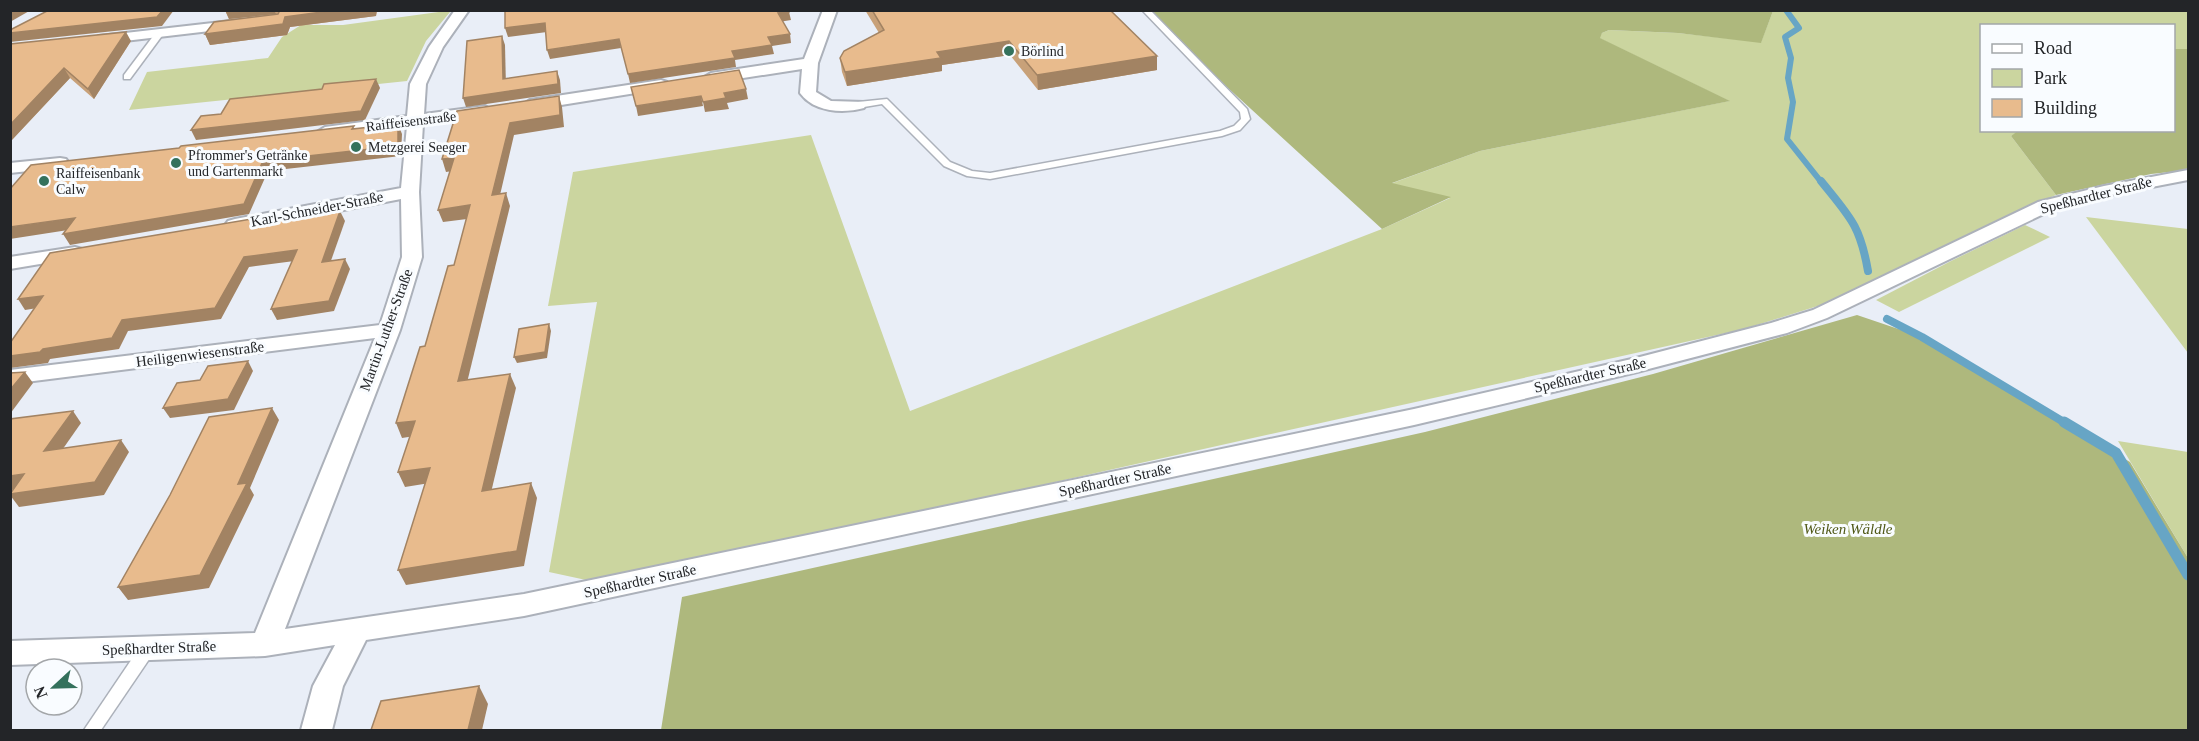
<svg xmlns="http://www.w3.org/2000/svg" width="2199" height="741" viewBox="0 0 2199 741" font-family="'Times New Roman',serif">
<rect width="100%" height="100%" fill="#e9eef7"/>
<g fill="#cbd59f">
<path d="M446 11 450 12 426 41 407 81 129 110 147 72 268 58 282 37 301 25H343Z"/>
<path d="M1773 11H2188V49H2174V26H1982V130L2019 131 2011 136 2056 195 2010 214 1840 299 1744 329 600 583 549 572 597 302 548 306 573 172 811 135 910 411 1382 229 1450 198 1390 184 1480 151 1729 101 1599 38 1602 33 1609 30 1678 33 1761 42Z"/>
<path d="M2086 217 2188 229V353Z"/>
<path d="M2025 225 2050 237 1899 312 1876 300 1951 261Z"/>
<path d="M2118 441 2188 452V558Z"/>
</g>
<g fill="#aeb87d">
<path d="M1144 11H1773L1761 43 1678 33 1609 30 1602 33 1600 38 1730 101 1480 151 1392 183 1451 197 1382 229Z"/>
<path d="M2174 49H2188V170L2151 174 2056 195 2011 136 2019 130H2174Z"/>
<path d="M1857 315 1922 337 2130 462 2188 558V730H661L682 597 1425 432 1653 374Z"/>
</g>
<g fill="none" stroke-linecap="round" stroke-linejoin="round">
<path stroke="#67a5c5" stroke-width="6" d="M1786 10 1799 28 1785 37 1791 58 1788 78 1793 102 1787 139 1822 183"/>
<g stroke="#67a5c5" stroke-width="8">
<path d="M1821 181C1850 217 1860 225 1868 271"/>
<path d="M1887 319 1922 337 2067 424"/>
</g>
<path stroke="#67a5c5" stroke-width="11" d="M2064 422 2116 453 2188 575"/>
<g stroke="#acb1ba" stroke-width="3">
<g id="lane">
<path d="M1142 10H1150L1247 109 1250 119 1240 130 1222 136 990 179 967 176 944 166 882 104 858 108 854 105 858 102 887 99 950 162 972 171 990 173 1220 131 1234 126 1241 119 1240 112Z"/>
<path d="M157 31 164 33 130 79H124V75Z"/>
<path d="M148 642 154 644 156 648 154 652 101 730H84L142 644Z"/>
</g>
</g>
<g stroke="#acb1ba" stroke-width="4">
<g id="street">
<path d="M455 10H469L443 47 426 84 424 114 485 106 493 111 485 116 423 124 419 192 422 257 400 330 285 629 524 594 1414 409 1636 358 1771 323 1813 310 2038 202 2104 186 2188 170V180L2105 196 2052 210 1827 318 1787 333 1637 372 1414 425 524 616 366 640 343 686 332 730H301L313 686 335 645 265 656 10 665V641L255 633 375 338 10 384V370L380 325 402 257 401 199 235 231 228 229 225 225 228 221 235 219 401 188 407 126 325 137 317 132 325 127 407 116 410 84 429 47Z"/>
<path d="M823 10H837L818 63 816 92 831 101 864 102 866 105 864 108C842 114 814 112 800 93L802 69 711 83 703 78 711 73 804 59Z"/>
<path d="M239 20 244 21 246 24 244 27 99 44 92 40 99 36Z"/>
<path d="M661 80 667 82 669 85 667 88 530 110 522 105 530 100Z"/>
<path d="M60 158 66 159 69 163 66 167 10 173V163Z"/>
<path d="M75 247 82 249 85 253 82 257 10 269V257Z"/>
</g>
</g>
<use href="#lane" fill="#fff" fill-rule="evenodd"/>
<use href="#street" fill="#fff" fill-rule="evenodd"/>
</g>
<g fill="#c8a179">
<path d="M225 10H377L376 16 290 27 287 35 210 45 205 34 277 14 229 19Z"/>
<path d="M865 10H1110L1157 70 1038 90 1010 55 942 65V71L847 86 842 72 840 58 879 33Z"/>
<path d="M131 41 94 99 70 78 10 142V44Z"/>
</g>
<g fill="#a28363">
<path d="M10 10H31L10 22Z"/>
<path d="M163 10H174L162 26 10 42V33Z"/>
<path d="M225 10H274L276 14 229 19Z"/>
<path d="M337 10H377L376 16 290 27 287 35 210 45 205 34 285 17Z"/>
<path d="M789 12 791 20 779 22 778 13Z"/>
<path d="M545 23 547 32 508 37 505 28Z"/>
<path d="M126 32 131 41 94 99 88 89Z"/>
<path d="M790 34 791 43 772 46 774 54 735 60 736 67 630 83 628 74 768 37Z"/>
<path d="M502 36 505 45 506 88 503 79Z"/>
<path d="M619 39 621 48 550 59 547 50Z"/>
<path d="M1009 41 1010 55 942 65V71L847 86 845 72 937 52Z"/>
<path d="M1157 56V70L1038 90 1037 75Z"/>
<path d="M64 68 70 78 10 142V125Z"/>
<path d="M557 71 560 80 561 93 466 107 463 98Z"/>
<path d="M376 79 380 88 365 120 196 140 191 130Z"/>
<path d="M746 89 748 99 727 103 729 109 705 112 703 102 724 93Z"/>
<path d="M559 96 562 107 564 127 514 135 497 208 492 195 510 123Z"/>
<path d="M701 96 703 106 638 116 636 106Z"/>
<path d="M398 124 402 134 401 156 268 171 249 214 70 245 63 234 263 161Z"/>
<path d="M454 158 459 170 446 172 442 159Z"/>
<path d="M506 193 510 206 464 395 458 381Z"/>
<path d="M470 205 475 218 443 222 438 210Z"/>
<path d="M340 211 345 221 327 272 322 262Z"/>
<path d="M75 218 81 228 10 239V227Z"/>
<path d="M297 250 302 260 249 267 221 319 128 331 119 349 50 359 48 363 10 368V356L43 349 122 320 244 257Z"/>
<path d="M345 259 350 269 334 311 277 320 271 309Z"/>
<path d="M43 296 50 306 25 310 18 299Z"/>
<path d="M549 324 551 331 547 358 517 363 514 357Z"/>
<path d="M248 361 253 371 234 410 170 418 163 408Z"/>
<path d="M25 372 33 383 10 414V390Z"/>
<path d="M510 374 516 388 488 505 482 491Z"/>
<path d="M272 408 279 420 250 488 254 495 209 588 128 600 118 587 238 484Z"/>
<path d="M73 411 81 423 53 463 44 451Z"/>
<path d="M415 421 421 435 402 438 396 423Z"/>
<path d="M121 440 129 452 104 495 19 507 10 495V494Z"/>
<path d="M430 468 436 482 405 487 398 472Z"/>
<path d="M24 474 33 487 10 490V476Z"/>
<path d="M531 483 537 498 524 566 406 585 398 570Z"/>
<path d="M479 686 488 704 482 730H468Z"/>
</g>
<g fill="#e8bb8d" stroke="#a28363" stroke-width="1.5">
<path d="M49 10H163L157 17 10 33V30Z"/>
<path d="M280 10H337L285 17 283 24 205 34 214 22 278 14Z"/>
<path d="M505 10H789V12L778 13 790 34 768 37 772 45 732 51 735 58 628 74 619 39 547 50 545 23 505 28Z"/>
<path d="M872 10H1110L1157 56 1037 75 1009 41 937 52 941 58 845 72 840 58 844 51 884 30Z"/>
<path d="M126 32 88 89 64 68 10 125V44Z"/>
<path d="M502 36 503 79 557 71 558 84 463 98 467 41Z"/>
<path d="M739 70 746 89 724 93 726 98 703 102 701 96 636 106 631 87Z"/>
<path d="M376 79 361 111 191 130 201 116 221 114 230 99 322 89 324 84Z"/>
<path d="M559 96 560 115 510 123 492 195 506 193 458 381 510 374 482 491 531 483 517 551 398 570 430 468 398 472 415 421 396 423 420 347 425 346 448 266 454 265 470 205 438 210 454 158 442 159 457 111Z"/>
<path d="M398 124V146L263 161 244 204 63 234 75 218 10 227V189L31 165 179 148 181 146 354 126 352 129Z"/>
<path d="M340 211 322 262 345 259 329 301 271 309 297 250 244 257 215 308 122 320 112 338 43 349 40 352 10 356V343L43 296 18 299 50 253 264 217 261 222Z"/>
<path d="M549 324 545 352 514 357 519 329Z"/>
<path d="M248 361 228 399 163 408 177 383 200 380 208 366Z"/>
<path d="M25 372 10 390V373Z"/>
<path d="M272 408 238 484 247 483 200 575 118 587 170 495 209 417Z"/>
<path d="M73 411 44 451 121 440 95 482 10 494 24 474 10 476V419Z"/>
<path d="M479 686 468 730H371L381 701Z"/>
</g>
<g fill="#34715c" stroke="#f9fcff" stroke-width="2">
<circle cx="1009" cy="51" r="6"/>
<circle cx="356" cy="147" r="6"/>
<circle cx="176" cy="163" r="6"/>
<circle cx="44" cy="181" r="6"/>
</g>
<g text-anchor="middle" stroke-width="6" stroke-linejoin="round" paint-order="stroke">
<g font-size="14" fill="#232528" stroke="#f9fcff" text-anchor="start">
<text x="1021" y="56">Börlind</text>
<text x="368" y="152">Metzgerei Seeger</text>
<text x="188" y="160">Pfrommer's Getränke<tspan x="188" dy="16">und Gartenmarkt</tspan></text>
<text x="56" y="178">Raiffeisenbank<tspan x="56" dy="16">Calw</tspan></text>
</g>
<g font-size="14" fill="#232528" stroke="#f9fcff">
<text transform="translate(411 121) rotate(-7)" y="5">Raiffeisenstraße</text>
</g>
<g font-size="15" fill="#232528" stroke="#f9fcff">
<text transform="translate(2096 195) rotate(-14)" y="5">Speßhardter Straße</text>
<text transform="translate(317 209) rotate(-11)" y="5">Karl-Schneider-Straße</text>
<text transform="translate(386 330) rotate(-70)" y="5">Martin-Luther-Straße</text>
<text transform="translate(200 354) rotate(-7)" y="5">Heiligenwiesenstraße</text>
<text transform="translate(1590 375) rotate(-13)" y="5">Speßhardter Straße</text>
<text transform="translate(1115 480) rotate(-12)" y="5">Speßhardter Straße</text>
<text transform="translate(640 581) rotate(-12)" y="5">Speßhardter Straße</text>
<text transform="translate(159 648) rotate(-2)" y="5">Speßhardter Straße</text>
</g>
<g font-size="15" font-style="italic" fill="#505817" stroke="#f9fcff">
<text x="1848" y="534">Weiken Wäldle</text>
</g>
</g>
<rect width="2199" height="741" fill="none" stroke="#232528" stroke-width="24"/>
<rect x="1980" y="24" width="195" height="108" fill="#f9fcff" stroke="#a3a6a9" stroke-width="1.5"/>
<rect x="1992" y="44" width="30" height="9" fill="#ffffff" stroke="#a3a6a9" stroke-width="1.5"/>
<text x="2034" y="54" font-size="18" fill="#232528">Road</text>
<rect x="1992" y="69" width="30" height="18" fill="#cbd59f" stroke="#a3a6a9" stroke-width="1.5"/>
<text x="2034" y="84" font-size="18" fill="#232528">Park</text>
<rect x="1992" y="99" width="30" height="18" fill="#e8bb8d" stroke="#a3a6a9" stroke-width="1.5"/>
<text x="2034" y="114" font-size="18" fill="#232528">Building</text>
<g transform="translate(54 687) rotate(248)"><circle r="28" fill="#f9fcff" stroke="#a3a6a9" stroke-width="1.5"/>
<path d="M0-4.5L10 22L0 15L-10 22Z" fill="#34715c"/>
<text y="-9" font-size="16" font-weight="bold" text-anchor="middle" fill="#232528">N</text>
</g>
</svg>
